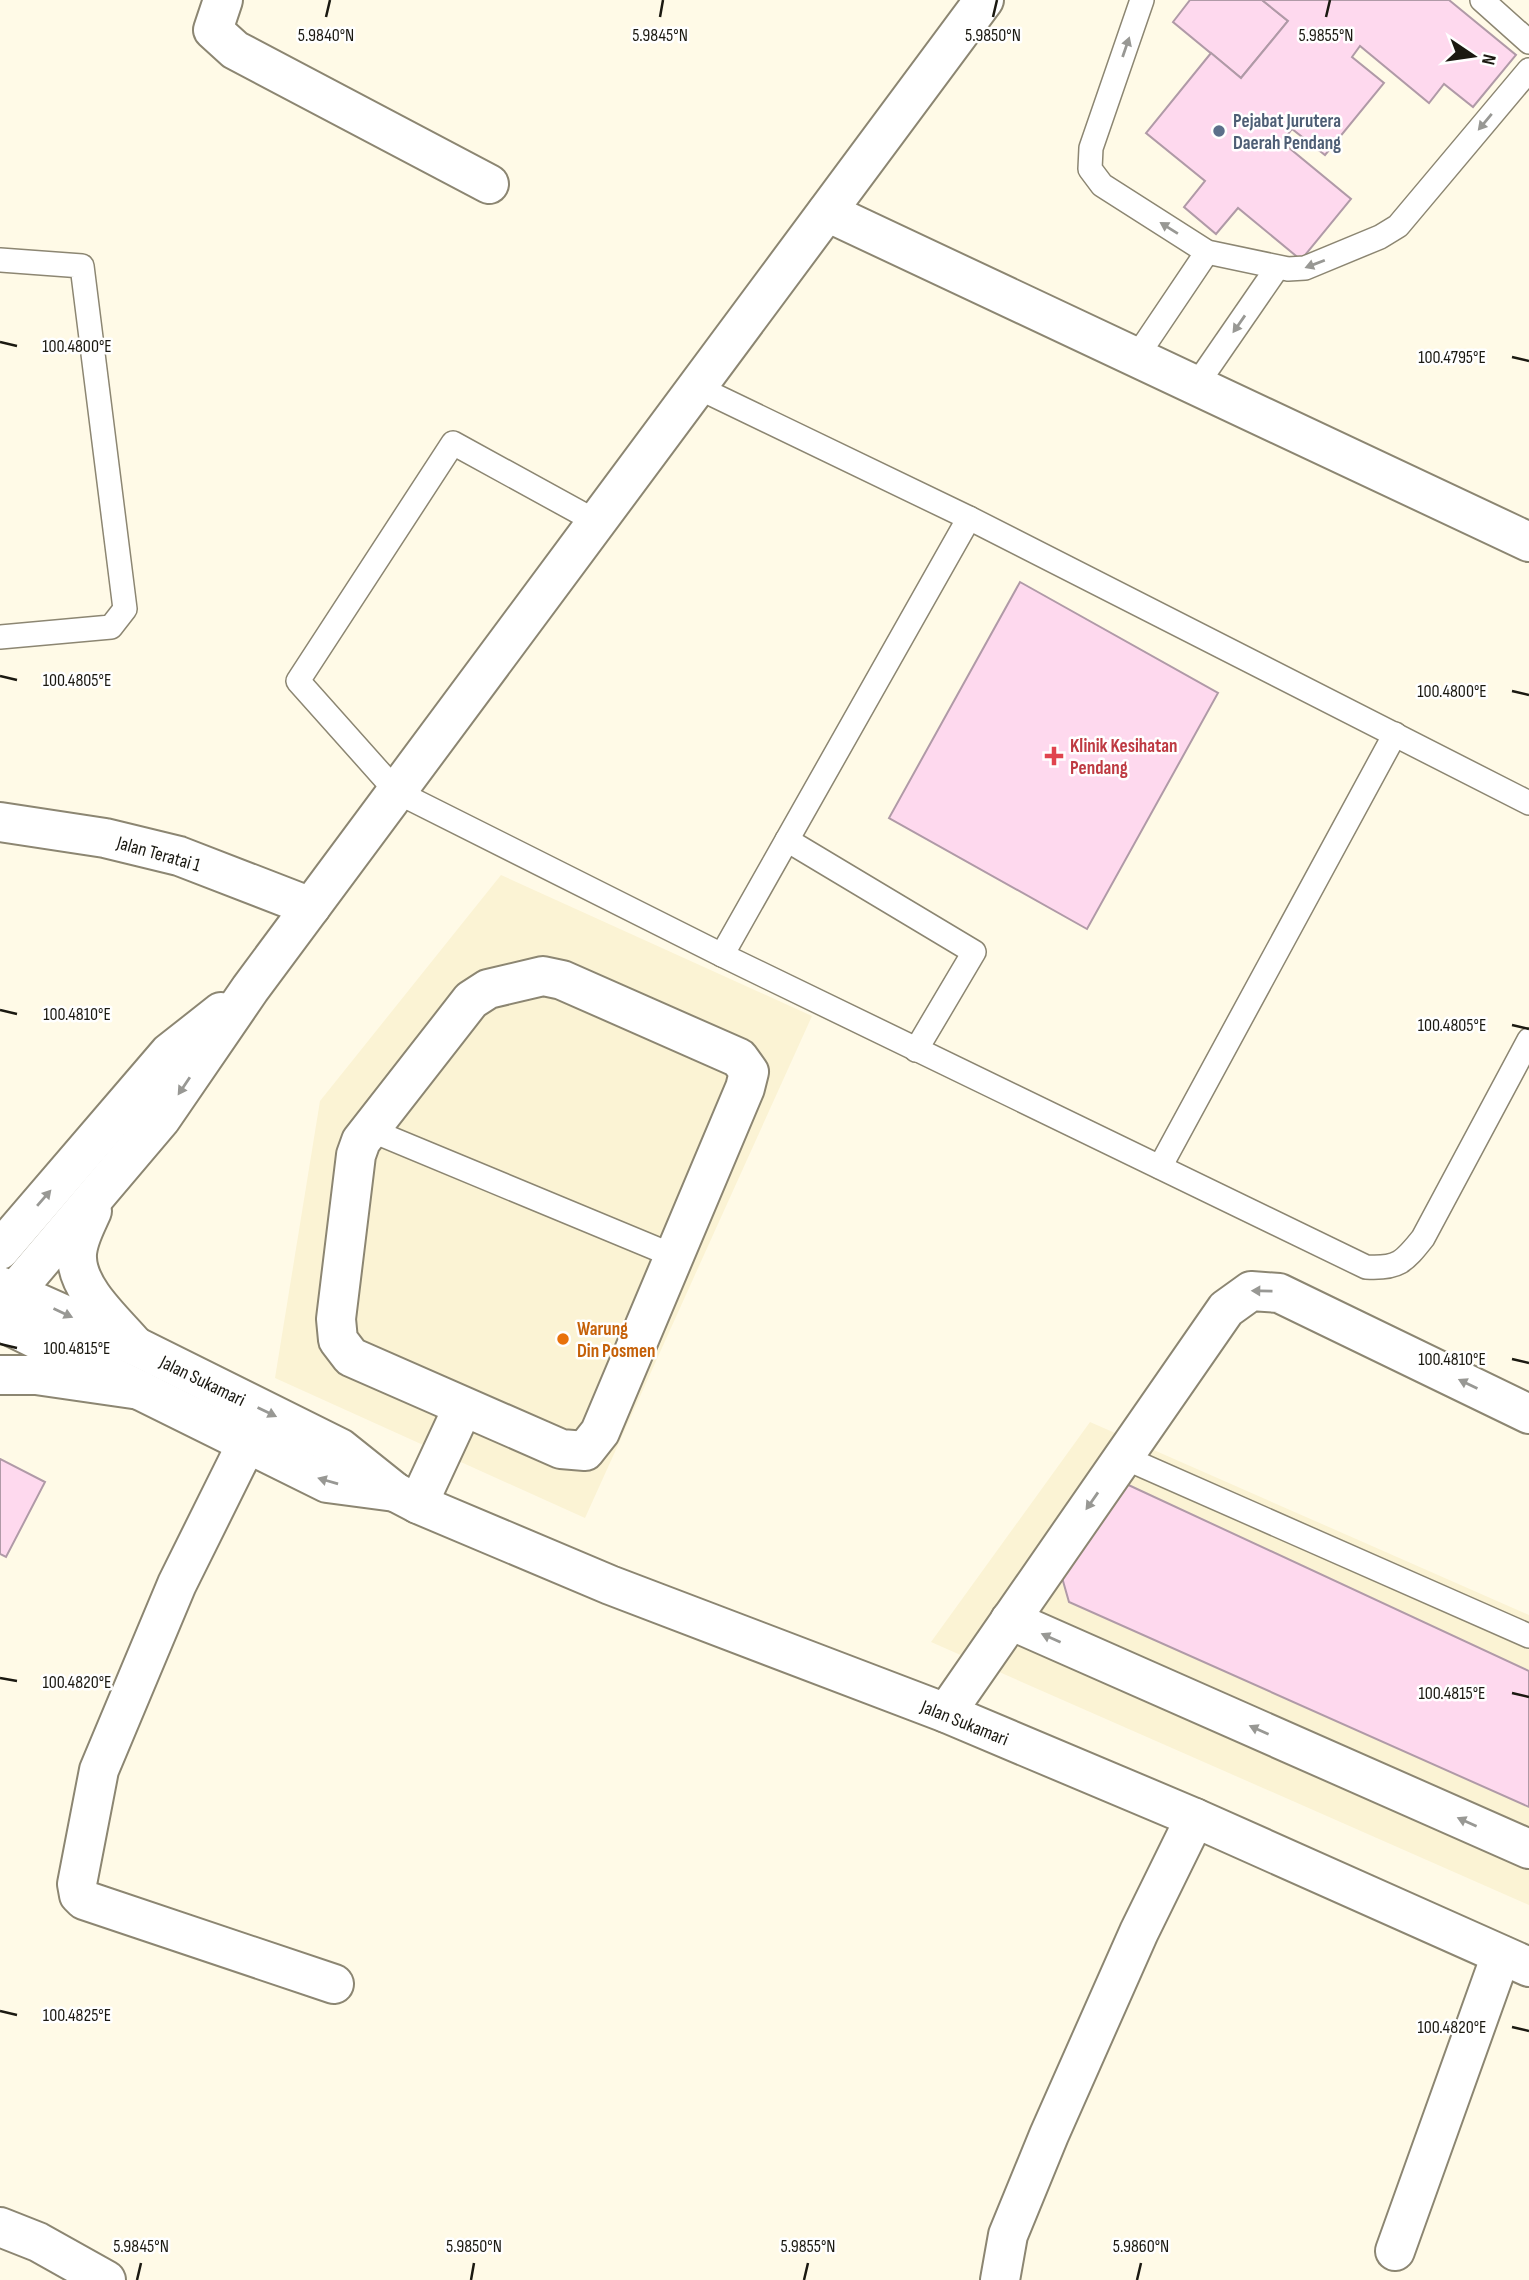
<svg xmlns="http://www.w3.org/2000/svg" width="1529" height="2280" viewBox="0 0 1529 2280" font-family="'Sofia Sans Condensed',sans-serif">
<rect width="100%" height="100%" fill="#fffae7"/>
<g fill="#fbf3d4">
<path d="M501 875 812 1016 585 1518 275 1378 320 1101Z"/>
<path d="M1090 1422 1529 1615V1905L931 1642Z"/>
</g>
<g fill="#fed9ee" stroke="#b09aa7" stroke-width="2">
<path d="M1190 0H1262L1288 21 1241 78 1173 22Z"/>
<path d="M1262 0H1449L1516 55 1473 107 1444 84 1429 103 1360 46 1352 57 1384 83 1325 155 1292 129 1282 142 1351 199 1301 260 1238 208 1216 234 1184 207 1205 181 1146 133 1211 53 1241 78 1288 21Z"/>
<path d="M1020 582 1218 693 1087 929 889 818Z"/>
<path d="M0 1459 45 1482 6 1557 0 1554Z"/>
<path d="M1122 1482 1529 1671V1807L1069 1602 1059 1567Z"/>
</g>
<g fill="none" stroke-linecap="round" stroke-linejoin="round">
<g stroke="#8c8672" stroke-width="26">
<g id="service">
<path d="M1142 0 1091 148 1090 169 1102 185 1207 252 1288 269 1305 268 1380 237 1398 226 1529 70"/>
<path d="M1482 0 1529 42"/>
<path d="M0 260 82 266 125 609 111 627 0 637"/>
<path d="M1137 356 1207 252"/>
<path d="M1197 384 1277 268"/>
<path d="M697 387 969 518 1529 803"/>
<path d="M597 522 453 443 298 681 397 792 722 955 1366 1267C1398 1269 1404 1262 1423 1238L1529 1040"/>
<path d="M787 840 974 952 916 1050"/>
<path d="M722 955 969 518"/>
<path d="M368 1129 674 1256"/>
<path d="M1160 1167 1395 734"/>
<path d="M1123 1457 1529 1636"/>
</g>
</g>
<g stroke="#8c8672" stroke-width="42">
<g id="minor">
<path d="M223 0 213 30 235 50 489 184"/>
<path d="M827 212 1529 542"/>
<path d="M0 822 105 838 179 856 311 907"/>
<path d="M543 976 562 980 739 1058 749 1072 745 1088 600 1432 585 1451 561 1449 351 1357 338 1340 336 1319 356 1155 361 1141 471 1000 488 989Z"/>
<path d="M247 1443 177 1584 99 1770 77 1884 79 1895 84 1900 334 1984"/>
<path d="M418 1504 463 1407"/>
<path d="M1010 1620 1529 1849"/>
<path d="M946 1713 1226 1309 1251 1291 1279 1293 1529 1414"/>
<path d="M0 2227 38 2242 106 2280"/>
<path d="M1395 2251 1501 1955"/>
<path d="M1000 2280 1008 2235 1049 2135 1139 1932 1195 1818"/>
</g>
</g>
<g stroke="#8c8672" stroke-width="42">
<g id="tertiary">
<path d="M0 1286 135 1346 340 1448 395 1492 418 1504 610 1585 946 1713 1195 1818 1529 1967"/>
<path d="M0 1321 327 1483 395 1492"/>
</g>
</g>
<g stroke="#8c8672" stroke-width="42">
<g id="secondary">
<path d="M92 1211C86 1225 76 1242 77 1258 78 1291 115 1322 135 1346"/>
<path d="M0 1250 169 1053 221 1012"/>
<path d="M0 1309 161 1119 250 989 984 0"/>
<path d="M0 1375H36L140 1390"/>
</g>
</g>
<use href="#service" stroke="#fff" stroke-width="23"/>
<use href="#minor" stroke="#fff" stroke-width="38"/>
<use href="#tertiary" stroke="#fff" stroke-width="38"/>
<use href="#secondary" stroke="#fff" stroke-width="38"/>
</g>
<defs><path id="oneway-solid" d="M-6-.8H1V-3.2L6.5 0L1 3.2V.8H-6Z" transform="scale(1.75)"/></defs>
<g fill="#989894">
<use href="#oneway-solid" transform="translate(1126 47) rotate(-71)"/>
<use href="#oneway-solid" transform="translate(1485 122) rotate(130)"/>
<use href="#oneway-solid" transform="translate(1169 228) rotate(-148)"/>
<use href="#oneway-solid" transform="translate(1315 264) rotate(159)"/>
<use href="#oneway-solid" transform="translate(1239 324) rotate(125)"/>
<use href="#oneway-solid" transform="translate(184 1086) rotate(124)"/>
<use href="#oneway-solid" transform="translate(44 1198) rotate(-49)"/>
<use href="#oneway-solid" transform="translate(1262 1291) rotate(-179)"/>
<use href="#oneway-solid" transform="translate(63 1313) rotate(25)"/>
<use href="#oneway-solid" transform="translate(1468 1384) rotate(-154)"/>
<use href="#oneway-solid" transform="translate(267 1412) rotate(26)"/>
<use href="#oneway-solid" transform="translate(328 1481) rotate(-164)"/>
<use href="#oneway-solid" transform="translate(1092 1501) rotate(125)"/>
<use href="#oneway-solid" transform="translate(1051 1638) rotate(-156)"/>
<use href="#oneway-solid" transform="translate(1259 1730) rotate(-156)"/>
<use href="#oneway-solid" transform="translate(1467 1822) rotate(-156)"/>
</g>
<path fill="none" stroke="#1b1911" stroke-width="2.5" d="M326 17 330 0M660 17 663 0M993 17 997 0M1326 17 1330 0M0 342 17 346M1512 357 1529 361M0 676 17 680M1512 691 1529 695M0 1010 17 1014M1512 1025 1529 1029M0 1344 17 1348M1512 1359 1529 1363M0 1678 17 1681M1512 1693 1529 1697M0 2011 17 2015M1512 2027 1529 2031M137 2280 141 2263M471 2280 474 2263M804 2280 808 2263M1137 2280 1141 2263"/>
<circle fill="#5c6f8a" stroke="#fff" stroke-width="2.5" cx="1219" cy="131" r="7"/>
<path fill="#e0444e" stroke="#fff" stroke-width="2.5" d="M1050.5 745.5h7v7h7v7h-7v7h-7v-7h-7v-7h7z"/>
<circle fill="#e8710a" stroke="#fff" stroke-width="2.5" cx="563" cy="1339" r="7"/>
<g text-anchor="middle" stroke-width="5" stroke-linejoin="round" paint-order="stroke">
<g font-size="19" font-weight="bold" fill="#4e5e75" stroke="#fff" text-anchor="start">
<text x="1233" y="127">Pejabat Jurutera<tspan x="1233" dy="22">Daerah Pendang</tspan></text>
</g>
<g font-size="19" font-weight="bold" fill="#be3a42" stroke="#fff" text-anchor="start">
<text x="1070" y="752">Klinik Kesihatan<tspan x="1070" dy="22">Pendang</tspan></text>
</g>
<g font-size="19" fill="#1b1911" stroke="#fff">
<text transform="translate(159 853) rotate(16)" y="7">Jalan Teratai 1</text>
<text transform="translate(203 1380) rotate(26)" y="7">Jalan Sukamari</text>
<text transform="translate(965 1722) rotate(22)" y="7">Jalan Sukamari</text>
</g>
<g font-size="19" font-weight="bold" fill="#c56008" stroke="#fff" text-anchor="start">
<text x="577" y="1335">Warung<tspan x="577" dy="22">Din Posmen</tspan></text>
</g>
</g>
<g font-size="18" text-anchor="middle" fill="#1b1911" stroke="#fff" stroke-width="5" stroke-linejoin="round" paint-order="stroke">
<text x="326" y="41">5.9840°N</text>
<text x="660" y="41">5.9845°N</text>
<text x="993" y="41">5.9850°N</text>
<text x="1326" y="41">5.9855°N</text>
<text x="77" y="352">100.4800°E</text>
<text x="1452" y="363">100.4795°E</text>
<text x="77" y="686">100.4805°E</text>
<text x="1452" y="697">100.4800°E</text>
<text x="77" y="1020">100.4810°E</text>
<text x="1452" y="1031">100.4805°E</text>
<text x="77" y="1354">100.4815°E</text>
<text x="1452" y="1365">100.4810°E</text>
<text x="77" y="1688">100.4820°E</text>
<text x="1452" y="1699">100.4815°E</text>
<text x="77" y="2021">100.4825°E</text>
<text x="1452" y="2033">100.4820°E</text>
<text x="141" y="2252">5.9845°N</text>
<text x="474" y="2252">5.9850°N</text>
<text x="808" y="2252">5.9855°N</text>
<text x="1141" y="2252">5.9860°N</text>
</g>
<g transform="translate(1473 56) rotate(103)" stroke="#ffffff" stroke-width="5" paint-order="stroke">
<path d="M0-5L12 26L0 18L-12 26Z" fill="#1b1911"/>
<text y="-10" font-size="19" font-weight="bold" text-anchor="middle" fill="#1b1911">N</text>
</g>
</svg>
